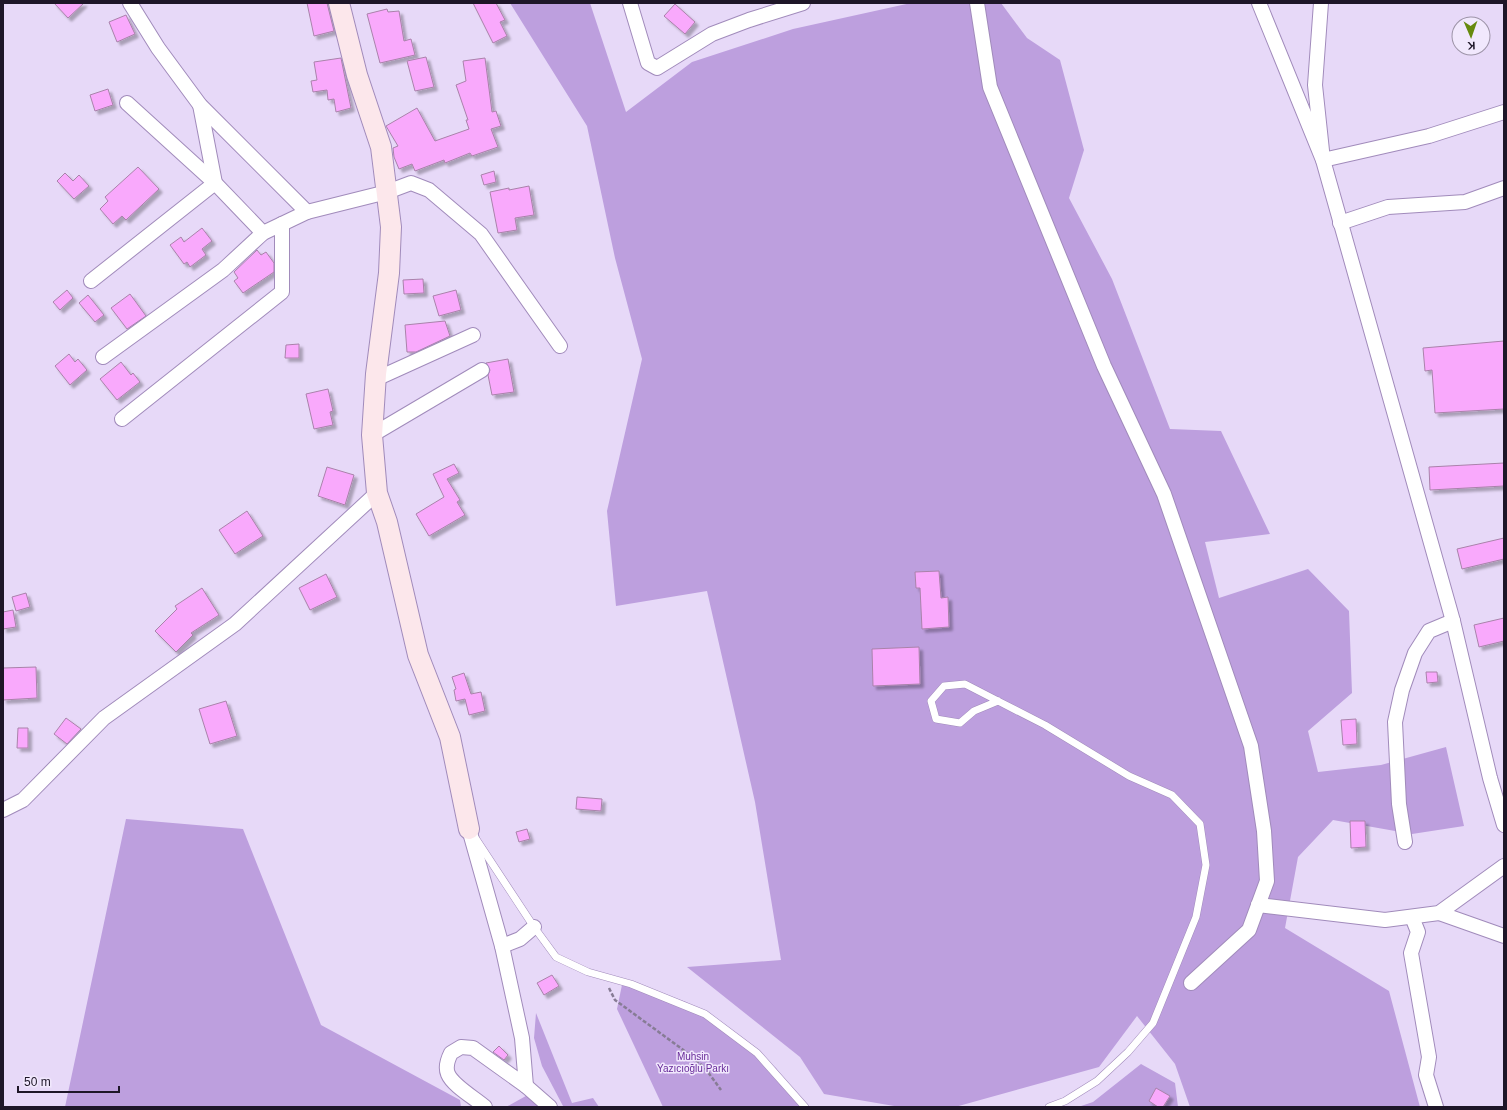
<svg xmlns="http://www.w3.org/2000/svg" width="1507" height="1110" viewBox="0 0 1507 1110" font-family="Arial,sans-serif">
<defs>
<filter id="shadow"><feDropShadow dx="3.5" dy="3.5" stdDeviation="1" flood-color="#0004"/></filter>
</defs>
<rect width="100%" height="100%" fill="#e7d9f8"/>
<g fill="#bd9fde">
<path d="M510 3H590L626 112 692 62 793 29 911 3H1001L1027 38 1060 60 1084 150 1069 198 1112 279 1170 429 1221 431 1270 534 1205 542 1219 598 1308 569 1349 611 1352 693 1308 731 1318 772 1381 765 1446 747 1464 826 1412 834 1333 820 1298 857 1285 928 1389 991 1420 1107H1190L1175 1064 1137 1016 1099 1067 955 1107H900L824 1094 800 1057 687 967 781 960 755 802 707 591 616 606 607 511 642 359 615 258 587 126Z"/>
<path d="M126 819 243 829 321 1025 460 1100 461 1107H65Z"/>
<path d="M623 980 686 1002 776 1068 804 1107H663L617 1009Z"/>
<path d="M536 1013 572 1103 593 1098 599 1107H565L563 1106 542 1066 534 1038Z"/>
<path d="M1141 1064 1175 1083 1178 1107H1078L1093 1102Z"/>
<path d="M533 1092 546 1107H506Z"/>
</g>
<g fill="#f9a9fc" stroke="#a982aa" filter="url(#shadow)">
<path d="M54 3H84L68 18Z"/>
<path d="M307 3H327L334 31 314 36Z"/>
<path d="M473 3H496L505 20 500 22 507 36 493 43Z"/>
<path d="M675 4 695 22 685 34 664 16Z"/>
<path d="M387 9 388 12 399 11 404 41 411 39 415 55 380 63 367 14Z"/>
<path d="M126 15 135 34 117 42 109 22Z"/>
<path d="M426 57 434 87 415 91 407 61Z"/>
<path d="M341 58 351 108 336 112 334 99 328 100 327 90 313 92 311 81 317 80 314 62Z"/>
<path d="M485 58 492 112 496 111 501 126 491 129 498 147 472 156 470 153 445 163 444 160 415 171 412 164 399 169 394 157 393 148 398 146 386 126 417 108 435 141 469 129 466 120H468L456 85 466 81 463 61Z"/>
<path d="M108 89 113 105 95 111 90 95Z"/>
<path d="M138 167 159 189 126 220 122 216 113 224 100 209 108 201 105 197Z"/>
<path d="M494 171 496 182 484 185 481 175Z"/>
<path d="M65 173 73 181 79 175 89 186 74 199 57 181Z"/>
<path d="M529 186 534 215 515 218 517 230 498 233 490 192 509 188V190Z"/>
<path d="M202 228 212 241 202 249 206 255 190 267 187 262 184 264 170 245 181 237 184 242Z"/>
<path d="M257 250 261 255 266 252 274 263V272L243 293 234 281 238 278 234 272Z"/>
<path d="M423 279 424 293 404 294 403 280Z"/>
<path d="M67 290 73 298 60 310 53 302Z"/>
<path d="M456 290 461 310 439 316 433 296Z"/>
<path d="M130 294 146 316 127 329 111 308Z"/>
<path d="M88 295 104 315 95 322 79 303Z"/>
<path d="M445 321 450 336 416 352H407L405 325Z"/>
<path d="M1504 341V409L1435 413 1432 370 1425 371 1423 348Z"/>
<path d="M299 344V358H285L286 345Z"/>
<path d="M69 354 75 362 78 359 87 370 70 385 55 366Z"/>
<path d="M508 359 514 392 492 395 488 375 490 370 486 363Z"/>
<path d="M121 362 131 375 133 373 140 382 117 400 100 379Z"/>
<path d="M328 389 333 411 330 412 333 425 314 429 306 394Z"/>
<path d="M1504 463V486L1430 490 1429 467Z"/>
<path d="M454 464 459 473 447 479 460 500 457 502 465 515 429 536 416 514 444 497 433 474Z"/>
<path d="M327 467 354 475 345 505 318 496Z"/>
<path d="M247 511 263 536 235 554 219 530Z"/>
<path d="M1504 538V559L1462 569 1457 549Z"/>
<path d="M939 571 941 598 948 597 949 627 922 629 920 588H916L915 572Z"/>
<path d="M326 574 337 597 310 610 299 588Z"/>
<path d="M202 588 219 615 191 633 193 635 176 652 155 631 177 609 175 606Z"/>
<path d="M26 593 30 607 16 611 12 597Z"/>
<path d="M13 610 16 627 3 629V612Z"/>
<path d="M1504 618V641L1479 647 1474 625Z"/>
<path d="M919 647 920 684 873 686 872 649Z"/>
<path d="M36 667 37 698 3 700V668Z"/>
<path d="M1426 672H1437L1438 682 1427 683Z"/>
<path d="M464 673 471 694 481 692 485 711 469 715 465 699 456 701 454 690 456 689 452 677Z"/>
<path d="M226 701 237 736 210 744 199 709Z"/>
<path d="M66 718 81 729 67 744 54 734Z"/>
<path d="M1356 719 1357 744 1343 745 1341 720Z"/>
<path d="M18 728H28V748H17Z"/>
<path d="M577 797 602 799 601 811 576 809Z"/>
<path d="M1350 821H1365L1366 847 1351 848Z"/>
<path d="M527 829 530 839 519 842 516 832Z"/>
<path d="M552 975 559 986 544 995 537 983Z"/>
<path d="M499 1046 508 1055 504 1060 493 1052Z"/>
<path d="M1156 1088 1170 1096 1163 1107H1158L1149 1101Z"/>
</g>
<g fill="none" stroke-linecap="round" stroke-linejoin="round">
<g stroke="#a18bbb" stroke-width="8">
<g id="lane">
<path d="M998 701 974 711 960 723 936 719 931 701 944 686 965 684 998 701 1045 725 1129 776 1172 795 1200 824 1206 865 1196 917 1153 1023 1128 1052 1097 1081 1065 1101 1049 1107"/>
<path d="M476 839 534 927 556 957 588 972 631 984 705 1014 757 1053 805 1107"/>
</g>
</g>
<g stroke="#a18bbb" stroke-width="16">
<g id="street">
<path d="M130 3 158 48 200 105 307 212"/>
<path d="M630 3 648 63 657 68 712 34 749 20 803 3"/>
<path d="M977 3 990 87 1104 366 1164 494 1251 746 1264 831 1267 881 1249 930 1191 983"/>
<path d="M1259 3 1323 160 1453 621 1490 778 1504 825"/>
<path d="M1321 3 1315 85 1323 160 1429 136 1504 112"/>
<path d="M127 103 215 183 263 233"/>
<path d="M1340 223 1388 207 1465 202 1504 188"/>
<path d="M91 281 215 183 200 105"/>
<path d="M103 357 223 270 263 233 307 212 387 192 411 183 429 190 481 234 560 346"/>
<path d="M376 379 473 335"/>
<path d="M122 419 282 292V224"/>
<path d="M372 435 482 370"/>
<path d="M3 810 23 800 104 718 235 624 377 493"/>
<path d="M469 829 502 946 522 1038 526 1086 473 1048 461 1047 451 1053C448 1059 445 1067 448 1074 453 1086 475 1098 485 1107"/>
<path d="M1405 842 1399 804 1395 722 1402 690 1415 653 1429 631 1453 621"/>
<path d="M1258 905 1385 920 1439 913 1504 866"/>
<path d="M1439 913 1504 936"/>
<path d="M1412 917 1418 932 1411 953 1429 1057 1426 1075 1436 1107"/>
<path d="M502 946 520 939 534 927"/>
<path d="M526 1086 550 1107"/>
</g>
</g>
<g stroke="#a18bbb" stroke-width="22">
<path id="secondary" d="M339 3 357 75 381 147 391 227 389 273 376 374 372 435 377 493 387 522 418 655 450 737 469 829"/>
</g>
<path stroke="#877c95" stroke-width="2.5" stroke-dasharray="4 2" stroke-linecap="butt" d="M609 988 615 1000 682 1049 705 1068 721 1090"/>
<use href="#lane" stroke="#fff" stroke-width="7"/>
<use href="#street" stroke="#fff" stroke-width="14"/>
<use href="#secondary" stroke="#fce7eb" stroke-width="20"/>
</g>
<g text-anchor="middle" stroke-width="3" stroke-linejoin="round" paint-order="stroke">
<g font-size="10" fill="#682b99" stroke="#f1e8fd">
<text x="693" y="1060">Muhsin<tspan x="693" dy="12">Yazıcıoğlu Parkı</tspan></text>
</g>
</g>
<rect width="1507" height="1110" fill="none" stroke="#1e1628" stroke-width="8"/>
<g transform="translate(1471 36) rotate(178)"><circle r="19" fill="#f1e8fd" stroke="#9d94a8"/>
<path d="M0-3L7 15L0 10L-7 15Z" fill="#678a0e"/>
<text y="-6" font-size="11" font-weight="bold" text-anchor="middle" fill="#1e1628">K</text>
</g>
<path d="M18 1086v6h101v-6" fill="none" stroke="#1e1628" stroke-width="2"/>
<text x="24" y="1086" font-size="12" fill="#1e1628" stroke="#f1e8fd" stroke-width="3" paint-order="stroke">50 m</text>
</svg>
